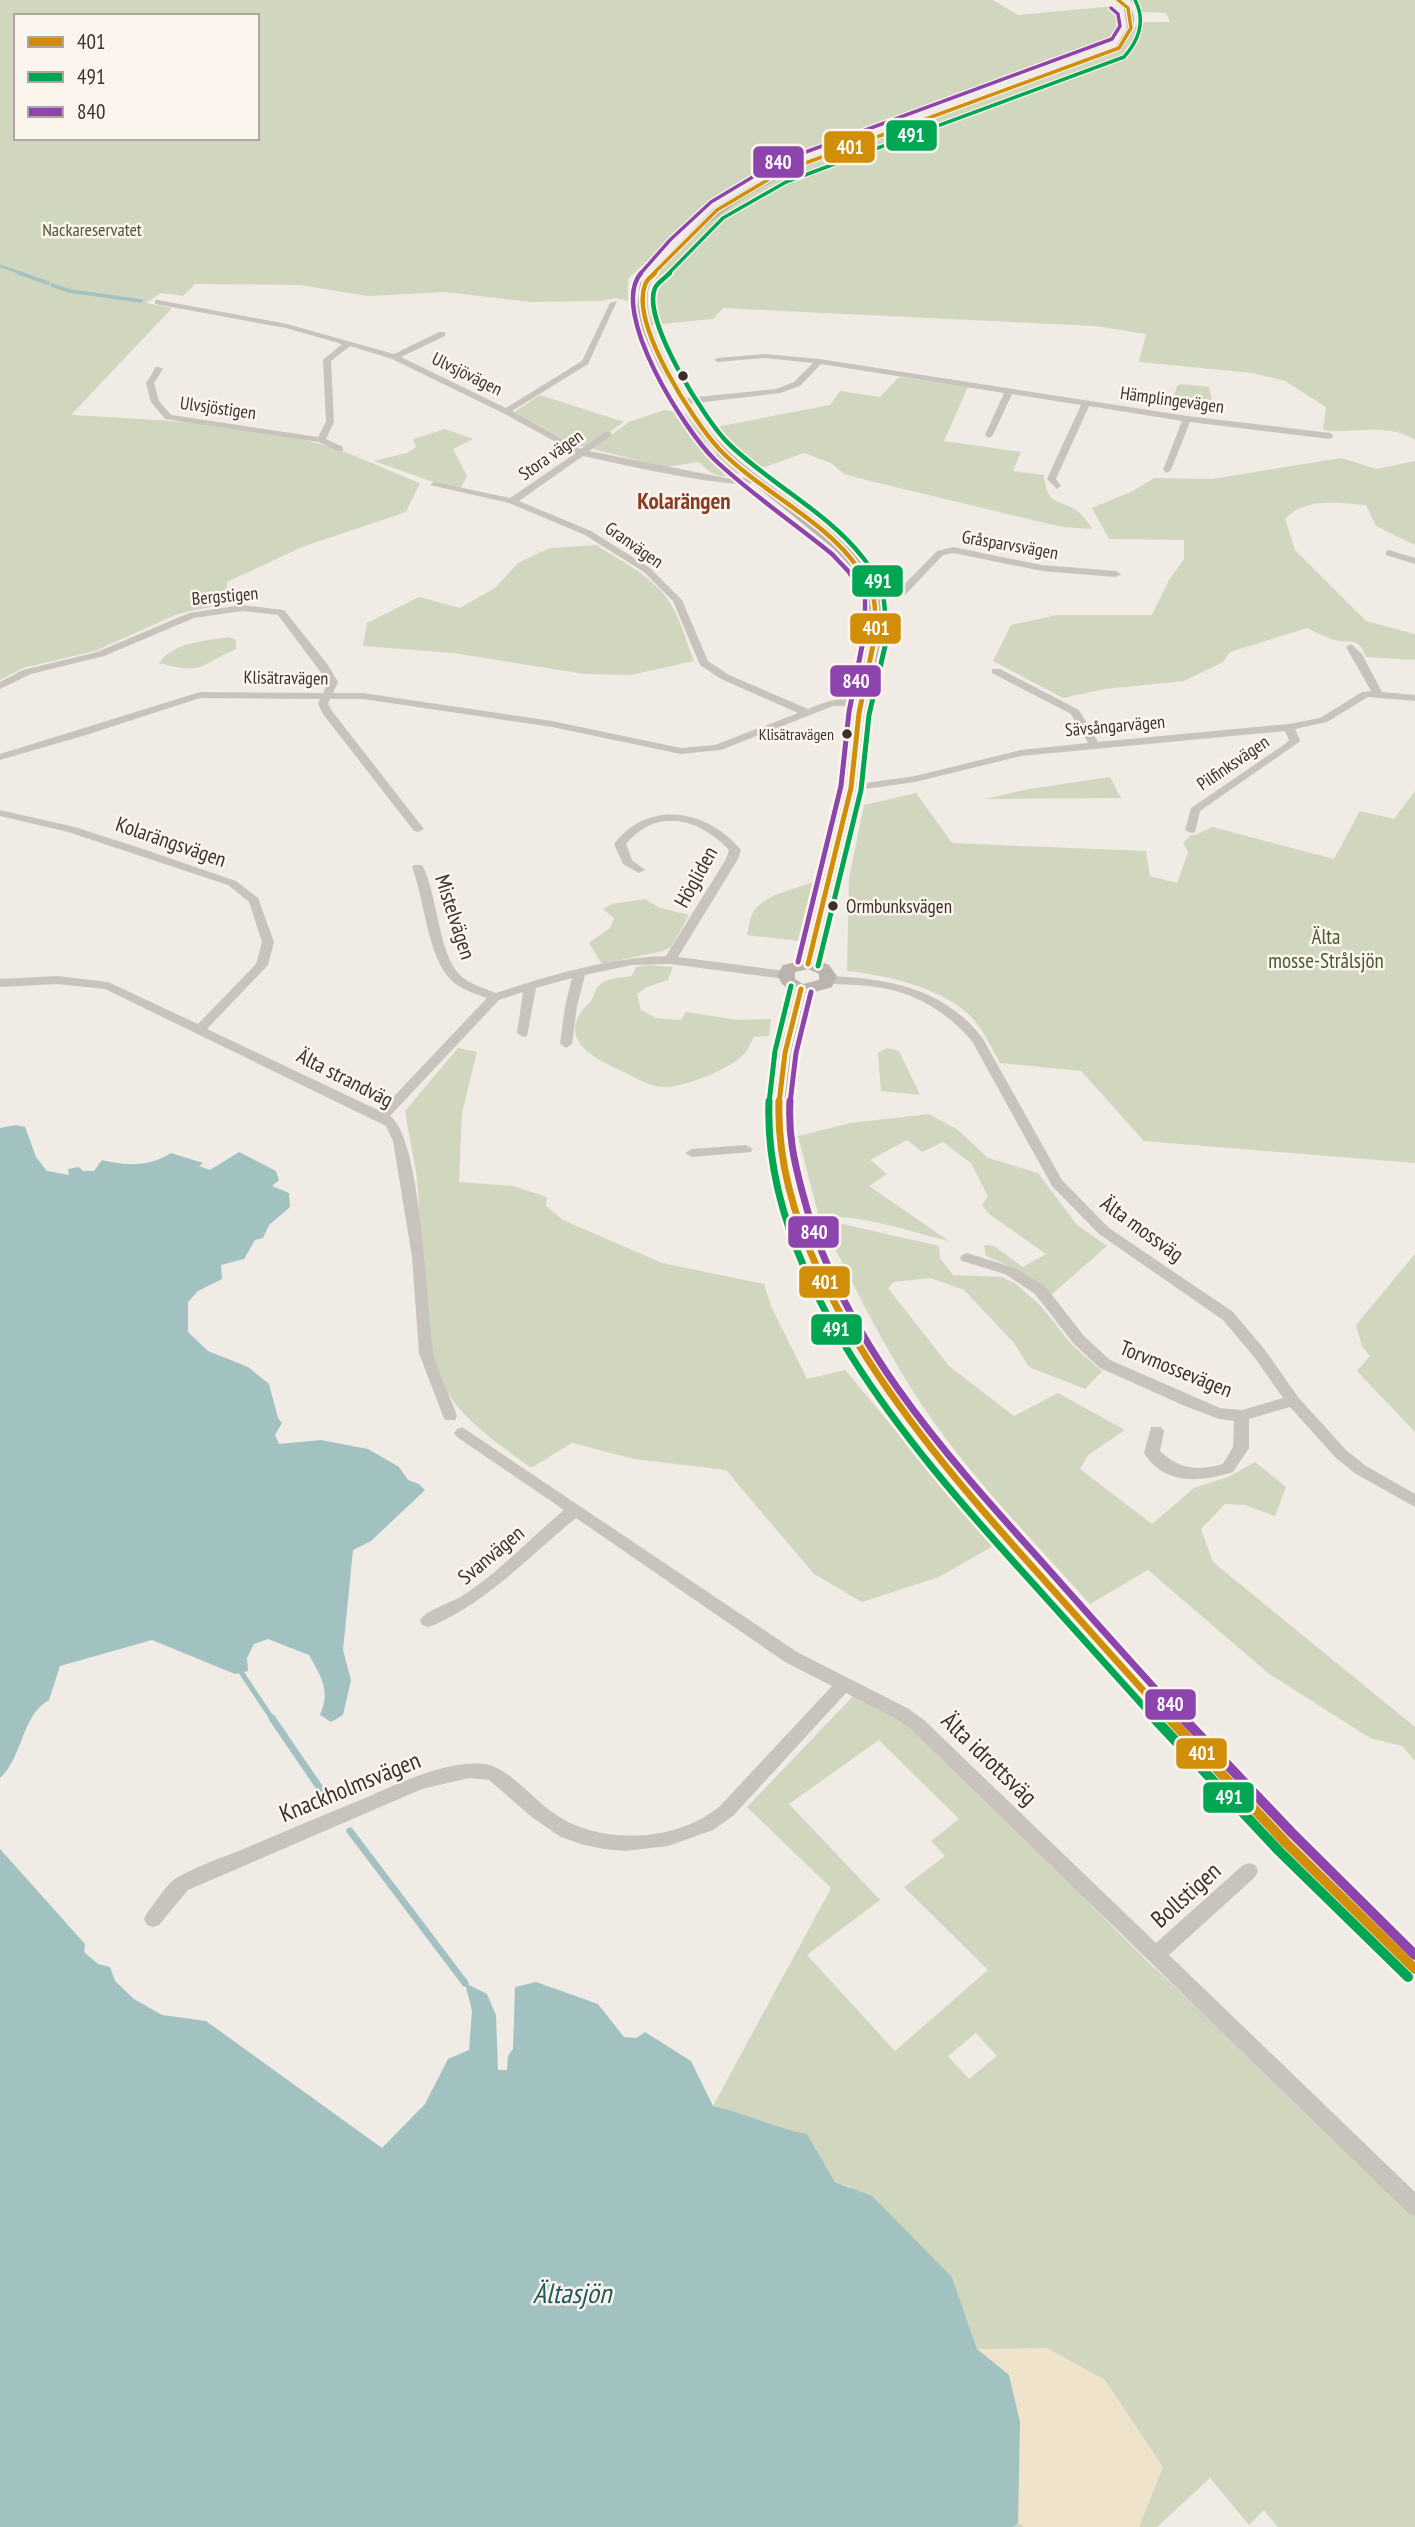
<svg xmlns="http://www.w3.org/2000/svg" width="1415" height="2527" viewBox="0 0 1415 2527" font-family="'PT Sans Narrow',sans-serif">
<rect width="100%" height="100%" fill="#f0ebe5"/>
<g fill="#d1d6bf" fill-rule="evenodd">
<path d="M0 0H993L1018 15 1115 6 1120 25 1100 47 769 168 719 194 628 279V301L615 298 602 301 531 302 445 292 368 296 299 285 195 284 183 296 161 293 146 303 172 308 71 415C153 420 240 422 320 444 354 453 387 471 420 483L406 512 302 547 227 582 228 603 178 614 95 651 23 668 0 680ZM16 16H257V138H16Z"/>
<path d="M1129 0H1415V440C1388 422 1353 434 1323 430L1326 407 1285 381 1253 373 1139 362 1146 334 1095 326 723 308 713 319 651 325C650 312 648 299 652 287 666 248 746 193 782 173L1122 48 1138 22H1170L1166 13 1141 12Z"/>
<path d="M899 377 968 387 944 441 1021 452 1013 471 1044 475C1047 509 1061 497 1081 514 1085 518 1089 524 1092 529L1062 527 866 480 844 474 831 463 804 453 759 469 734 451 716 427 830 405 840 391 880 397Z"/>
<path d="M1181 384 1209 387 1212 400 1177 397 1174 395 1177 386Z"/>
<path d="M540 395 624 422 586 447 577 446 514 412Z"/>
<path d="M664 410 686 414 712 451 740 473C721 480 713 476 699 462L666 467 592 449 629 422Z"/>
<path d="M445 429 473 439 453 449 467 476 461 488 436 483 374 461 407 453 416 447 413 439Z"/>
<path d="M1341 458 1377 469 1415 461V545L1376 526 1366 505C1338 503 1305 497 1285 519L1295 550 1366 621 1415 634V660L1366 657C1358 636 1352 644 1334 640 1325 637 1316 632 1307 628L1230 652 1223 662 1184 681 1105 689 1063 698 993 661 1011 625 1057 615H1152L1169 580 1184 559V540L1109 539 1092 508 1133 491 1154 478 1212 479Z"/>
<path d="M596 545C618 559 644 572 662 592 679 611 685 639 694 661L631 675 584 674 454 653 363 646 367 623 419 597 460 608 495 588 518 563 550 548Z"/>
<path d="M229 637 236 640V649C197 666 205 675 159 663 174 642 205 641 229 637Z"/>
<path d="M1110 777 1121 798 985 799 1029 789Z"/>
<path d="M1415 791V1163L1144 1141 1081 1071 1000 1063C993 1050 986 1036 978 1025 953 990 888 975 847 971L849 879 864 805 916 793 952 843 1146 851 1150 876 1177 883 1188 852 1183 843 1191 835H1196L1212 827 1334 859 1360 811 1394 819Z"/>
<path d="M823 878 808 942 747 935C749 926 750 915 756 908 772 891 803 888 823 878Z"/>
<path d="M645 899 658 907 689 915 671 947 663 951 602 964 589 943 610 928 614 918 603 909 612 904Z"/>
<path d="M648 965 673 967 668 980 647 987 637 994 641 1010 656 1018 681 1020 686 1012 737 1020 771 1019 769 1036 754 1037C750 1043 748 1051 743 1055 730 1069 682 1088 664 1087 649 1087 637 1078 624 1072 592 1058 553 1037 590 1002 594 998 594 992 597 988 604 977 621 978 632 976L636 967Z"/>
<path d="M458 1048 477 1052 462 1113 459 1182 513 1186 547 1197 546 1206 563 1220 662 1263 764 1284 771 1306 807 1379 845 1370 993 1546 939 1577 862 1602 814 1574 726 1470 634 1459 572 1443 531 1468C502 1446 467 1424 448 1393 411 1334 423 1257 418 1190 416 1164 409 1137 405 1111Z"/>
<path d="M887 1048 899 1051 920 1095 881 1091 878 1053Z"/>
<path d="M929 1114 958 1130 988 1158 1038 1173 1077 1225 1107 1246 1052 1294 1020 1271 986 1256 984 1245 994 1246 1023 1267 1046 1254 989 1214 982 1205 988 1196 971 1163 943 1142 922 1152 907 1140 870 1160 887 1174 869 1186 949 1241C907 1231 863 1214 819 1217L798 1136 851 1123Z"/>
<path d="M834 1222 939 1246 940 1258 953 1275 1001 1277 1015 1283 1041 1306 1071 1344 1102 1371 1085 1389 1029 1367 1014 1343 964 1290 930 1278 894 1282 888 1288 949 1366 1014 1416 1058 1393 1125 1430 1088 1455 1080 1469 1152 1524 1194 1488 1228 1477 1255 1462 1286 1487 1275 1516 1245 1505 1225 1504 1201 1529 1213 1562 1415 1727V1761L1402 1746 1370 1738 1268 1673 1148 1570 1090 1604C1038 1546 982 1489 936 1425 891 1363 858 1293 823 1225Z"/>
<path d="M1415 1254V1432L1357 1371 1370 1356 1362 1346 1356 1325Z"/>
<path d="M858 1691 903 1714 1094 1896 1092 1906 1149 1963 1415 2207V2527H1278L1264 2510 1249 2525 1210 2478 1157 2527H1013L1018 2523 1020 2422 1009 2375 977 2349 952 2277 849 2186 835 2182 807 2134C774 2128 746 2113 713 2106L831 1888 747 1807ZM879 1740 959 1819 931 1841 945 1856 904 1887 988 1970 895 2051 807 1955 880 1900 789 1804ZM976 2033 997 2056 969 2079 948 2056Z"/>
</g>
<path fill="#efe3cc" d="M1047 2348 1105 2380 1163 2467 1139 2527H1025L1018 2523 1019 2496 977 2349Z"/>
<g fill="#a1c2c1">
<path d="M16 1125 25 1127 36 1157 47 1171 69 1175 68 1169 79 1167 83 1171H94L102 1160C126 1166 150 1167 171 1153L203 1163 199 1166 210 1170 239 1152 276 1171 279 1180 272 1186 289 1193 290 1207 269 1225 263 1238 255 1240 244 1259 221 1265 222 1279 198 1291 188 1302V1332L208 1351 248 1367 269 1384 278 1418 282 1423 275 1435 279 1444 321 1440 368 1449 399 1467 408 1480 419 1484 425 1490 371 1541 353 1550 343 1650 351 1680 343 1715 331 1722 320 1715C331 1690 321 1677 309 1655L268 1639 254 1644 247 1658 248 1671 235 1674 152 1640 60 1666 49 1700C21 1716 23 1757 0 1778V1128Z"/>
<path d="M0 1849 85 1944 84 1952 98 1964 110 1967 115 1981 134 1999 162 2015 206 2021 382 2148 425 2104 448 2059 469 2050 472 2011 465 1983 487 1994 496 2015 498 2070H507L508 2056 513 2049 515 1987 536 1982 598 2004 624 2037 636 2038 645 2032 691 2061 713 2106C746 2113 774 2128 807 2134L835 2182 872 2196 952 2277 977 2349 1009 2375 1020 2422 1018 2523 1013 2527H0Z"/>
</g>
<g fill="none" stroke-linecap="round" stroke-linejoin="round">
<path stroke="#a1c2c1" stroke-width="2.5" d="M0 266 24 274"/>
<g stroke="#a1c2c1" stroke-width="3.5">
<path d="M19 273 48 283"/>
<path d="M52 285 70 291 141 301"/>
</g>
<path stroke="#a1c2c1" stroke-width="5" d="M241 1672 273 1720"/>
<g stroke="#a1c2c1" stroke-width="7">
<path d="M272 1718 328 1800"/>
<path d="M350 1831 465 1983"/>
</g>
<g fill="#c9c3be" fill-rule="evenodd">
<path d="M158 300 287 324 394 354 439 332H445V336L401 357 506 408 582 361 610 303 617 301 588 364 512 411 581 449 605 432H611V436L589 451 726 478H756L760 481C740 493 613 462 583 456L519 501 591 531 650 568 682 600 708 661 729 675 808 709C824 702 850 693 866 703L861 706H833L721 750 681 754 552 727 363 699H330L328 704 332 711 424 829 418 832 414 831 323 714 318 704 320 699 200 698 86 735 0 760V754L200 692 323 693 328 682 278 615 242 611 194 618 104 656 31 674 0 689V682L23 670 97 652 189 613 242 605 284 610 328 665 338 682 333 693H363L552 721 681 748 715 745 798 713 721 679 700 665 673 601 644 572 585 535 509 503 430 485 434 482 510 498 576 453 503 413 392 359 350 346 331 361 334 422 326 439 343 447V451H337L319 442 165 419 151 402 146 383 156 367H159L163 369 154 383 159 401 171 415 318 437 326 422 323 360 342 344 286 328 155 304V300Z"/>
<path d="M765 354 819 359 1187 416 1330 433 1334 436 1330 439 1190 422 1171 470 1167 473 1163 470 1182 421 1089 406 1056 479 1061 486 1057 489 1047 479 1081 405 1012 394 993 435 989 438 985 435 1004 393 821 364 800 386 780 393 687 404 683 401 687 398 776 389 794 382 813 363 765 358 718 362 714 360 718 358Z"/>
<path d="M953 547 1042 565 1116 571 1121 574 1116 577 1042 571 953 553 943 555 906 594 875 598 870 595 875 592 900 589 937 551Z"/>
<path d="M1389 550 1415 558V564L1386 555V551Z"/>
<path d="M1351 644 1362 654 1382 692 1415 695V701L1368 697 1327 722 1295 729 1300 740 1299 742 1200 811 1195 832 1191 833 1185 830 1191 808 1285 744 1289 740 1285 731 1021 756 915 782 851 791 846 788 851 785 915 776 1021 750 1088 743 1071 714 992 673V669H1000L1079 710 1098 742 1289 724 1320 718 1362 692 1371 691 1346 647Z"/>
<path d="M0 810 75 827 149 851 236 881 258 898 274 942 268 965 207 1029 380 1111 487 998C476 994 462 990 452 981 427 957 425 900 412 867L414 865H422C438 894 438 955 461 976 471 985 484 988 496 993 551 975 607 958 666 956L726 859 729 850C699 818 657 807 626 844L632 860 645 870 639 873 623 864 614 844C648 799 707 809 741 850L738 859 678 957 785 971 791 975 785 979 670 964 631 965 585 975 577 1006 572 1044 566 1048 560 1044 565 1006 572 978 536 988 527 1036 523 1037 517 1033 523 992 499 1000 390 1116C422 1138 426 1308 433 1351 437 1372 450 1395 457 1416L455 1420H445L443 1416 419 1353 412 1257 393 1141 386 1126 105 989 57 984 0 987V979L57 976 108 982 198 1024 256 964 262 942 249 902 228 885 68 832 0 816Z"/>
<path d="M829 976C888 978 946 989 983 1039L1062 1180 1109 1228 1233 1312 1265 1350 1298 1397 1346 1450 1366 1466 1415 1494V1507L1356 1474 1336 1458 1290 1407 1249 1419V1448L1233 1472C1201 1482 1165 1486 1144 1453L1151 1427H1161L1164 1431 1160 1451C1180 1470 1197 1471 1223 1464L1233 1447 1234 1421 1219 1419 1185 1406 1100 1368 1074 1344 1035 1294 1005 1274 962 1261 960 1258 962 1255 967 1253 1015 1268 1045 1286 1084 1336 1110 1360 1220 1408 1242 1410 1283 1398 1255 1358 1223 1320 1099 1234 1052 1186 972 1041C944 1009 911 990 868 986 854 984 839 985 825 983L823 980Z"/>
<path d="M746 1145 753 1149 751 1152 692 1157 685 1153 692 1149Z"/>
<path d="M462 1427 797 1652 909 1709 924 1720 1156 1943 1243 1865 1249 1863 1255 1865 1258 1871 1255 1877 1169 1955 1415 2192V2216L1408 2213 912 1730 897 1719 846 1693 733 1816 713 1830 668 1846 625 1851 604 1849 584 1845 561 1837 533 1818 489 1780 469 1778 422 1789 188 1890 159 1925 153 1927 147 1925 144 1919 147 1913C156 1902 166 1884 178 1877 203 1863 234 1854 260 1842 293 1828 325 1814 358 1801 393 1786 445 1760 484 1764 507 1766 533 1799 552 1812 597 1846 677 1843 720 1806L832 1686 785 1662 576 1518C529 1556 490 1600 434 1625L428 1627 422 1625 420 1620C425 1611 452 1602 462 1596 500 1572 530 1538 564 1510L457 1437 454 1433 457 1429Z"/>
</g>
<path fill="#bab3ae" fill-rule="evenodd" d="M1114 0H1123C1142 15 1133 32 1122 50 1058 73 994 97 930 120 836 155 748 177 678 253 670 262 657 272 651 283 633 316 688 404 710 431 755 488 851 525 880 593 892 621 873 679 867 709 862 735 863 762 859 787 849 845 831 903 817 960L829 965 837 976 832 987 808 994C793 1048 781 1103 792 1159 826 1344 971 1484 1092 1617 1196 1733 1301 1846 1415 1952V1981L1406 1977C1289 1866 1180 1748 1073 1627 952 1491 808 1347 773 1160 763 1103 777 1047 792 992L782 984 777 975 783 965 800 961 844 788 852 713 869 640 868 595 852 568 834 549 718 455 699 432 659 367 643 332 637 308 640 283 714 208 778 170 1116 46 1127 28 1124 9ZM808 969 819 974V980L803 984 795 979V972Z"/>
<g stroke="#fbf5ee" stroke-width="6">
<path id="bus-1-far4" d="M653 274 717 210 781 172 1119 48 1131 28 1128 8 1118 0"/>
</g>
<g stroke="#fbf5ee" stroke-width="8">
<path id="bus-1-far3" d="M655 273C652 276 646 280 645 285 630 324 693 421 720 450 760 491 826 521 858 568 877 596 875 601 876 633"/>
</g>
<g stroke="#fbf5ee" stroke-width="10">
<g id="bus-1-far2">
<path d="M808 964 851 788 859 713 876 631"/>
<path d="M779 1103 785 1053 801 989"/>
</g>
</g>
<g stroke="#fbf5ee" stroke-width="12">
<path id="bus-1-far1" d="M779 1101C773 1276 936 1460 1046 1582 1087 1628 1128 1674 1170 1720"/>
</g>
<g stroke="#fbf5ee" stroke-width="15">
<path id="bus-1" d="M1169 1718 1286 1843 1415 1969"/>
</g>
<g stroke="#fbf5ee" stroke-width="6">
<path id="bus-2-far4" d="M668 274 723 218 786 182 1124 57C1139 40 1146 21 1135 0"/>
</g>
<g stroke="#fbf5ee" stroke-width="8">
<path id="bus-2-far3" d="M670 273C666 277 657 283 655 288 641 319 706 422 729 444 771 485 828 512 864 559 885 586 885 599 886 633"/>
</g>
<g stroke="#fbf5ee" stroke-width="10">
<g id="bus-2-far2">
<path d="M818 966 861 790 869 715 886 642V631"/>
<path d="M769 1103 775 1051 791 986"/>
</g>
</g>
<g stroke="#fbf5ee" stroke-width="12">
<path id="bus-2-far1" d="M769 1101C762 1277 911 1448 1021 1570 1066 1620 1111 1670 1156 1720"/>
</g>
<g stroke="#fbf5ee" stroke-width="15">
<path id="bus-2" d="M1154 1718 1279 1851 1408 1977"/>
</g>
<g stroke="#fbf5ee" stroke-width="6">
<path id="bus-3-far4" d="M640 274 670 240 711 202 776 163 1112 39 1120 26 1118 14 1111 8"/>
</g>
<g stroke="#fbf5ee" stroke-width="8">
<path id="bus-3-far3" d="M641 273C608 311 685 431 715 460 751 494 794 523 832 554L849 572 865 598V633"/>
</g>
<g stroke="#fbf5ee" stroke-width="10">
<g id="bus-3-far2">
<path d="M798 962 841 786 849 712 865 631"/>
<path d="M790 1103 796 1053 811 992"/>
</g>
</g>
<g stroke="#fbf5ee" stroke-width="12">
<path id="bus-3-far1" d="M790 1101C788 1133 794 1161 802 1191 839 1337 943 1452 1042 1562 1089 1615 1136 1668 1184 1720"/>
</g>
<g stroke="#fbf5ee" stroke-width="15">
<path id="bus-3" d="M1183 1718 1291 1832 1415 1955"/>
</g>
<use href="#bus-1-far4" stroke="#d18e09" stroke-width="3.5"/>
<use href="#bus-1-far3" stroke="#d18e09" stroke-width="4.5"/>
<use href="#bus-1-far2" stroke="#d18e09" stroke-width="5"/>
<use href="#bus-1-far1" stroke="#d18e09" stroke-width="7"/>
<use href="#bus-1" stroke="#d18e09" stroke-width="10"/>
<use href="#bus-2-far4" stroke="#00a651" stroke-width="3.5"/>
<use href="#bus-2-far3" stroke="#00a651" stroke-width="4.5"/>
<use href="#bus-2-far2" stroke="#00a651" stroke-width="5"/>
<use href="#bus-2-far1" stroke="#00a651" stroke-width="7"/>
<use href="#bus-2" stroke="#00a651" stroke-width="10"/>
<use href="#bus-3-far4" stroke="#8e44ad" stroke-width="3.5"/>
<use href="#bus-3-far3" stroke="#8e44ad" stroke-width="4.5"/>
<use href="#bus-3-far2" stroke="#8e44ad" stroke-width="5"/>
<use href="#bus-3-far1" stroke="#8e44ad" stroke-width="7"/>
<use href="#bus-3" stroke="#8e44ad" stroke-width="10"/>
</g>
<g fill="#3b302b" stroke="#fbf5ee" stroke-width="2.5">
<circle cx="683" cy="376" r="6"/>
<circle cx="847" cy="734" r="6"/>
<circle cx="833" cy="906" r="6"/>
</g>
<g text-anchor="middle" stroke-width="5" stroke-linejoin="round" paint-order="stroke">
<g font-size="16" fill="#3b302b" stroke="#fbf5ee" text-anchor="end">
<text x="834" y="740">Klisätravägen</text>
</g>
<g font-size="18" fill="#4a5a2e" stroke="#fbf5ee">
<text x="92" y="236">Nackareservatet</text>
</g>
<g font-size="18" fill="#3b302b" stroke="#fbf5ee">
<text transform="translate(467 374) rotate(26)" y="6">Ulvsjövägen</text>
<text transform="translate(1172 400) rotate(8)" y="6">Hämplingevägen</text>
<text transform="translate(218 408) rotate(8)" y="6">Ulvsjöstigen</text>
<text transform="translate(551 455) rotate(-35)" y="6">Stora vägen</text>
<text transform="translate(634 545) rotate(35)" y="6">Granvägen</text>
<text transform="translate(1010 545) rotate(10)" y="6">Gråsparvsvägen</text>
<text transform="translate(225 596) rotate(-5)" y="6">Bergstigen</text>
<text transform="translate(286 678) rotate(1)" y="6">Klisätravägen</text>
<text transform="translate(1115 726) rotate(-5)" y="6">Sävsångarvägen</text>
<text transform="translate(1233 763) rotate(-34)" y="6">Pilfinksvägen</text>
</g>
<g font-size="19" fill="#3b302b" stroke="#fbf5ee" text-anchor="start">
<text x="846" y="913">Ormbunksvägen</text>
</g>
<g font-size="21" fill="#3b302b" stroke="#fbf5ee">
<text transform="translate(171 842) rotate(19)" y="7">Kolarängsvägen</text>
<text transform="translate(696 877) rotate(-61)" y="7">Högliden</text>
<text transform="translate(455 917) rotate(72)" y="7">Mistelvägen</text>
<text transform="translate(345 1078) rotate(27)" y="7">Älta strandväg</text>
<text transform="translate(1142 1229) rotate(36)" y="7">Älta mossväg</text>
<text transform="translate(1176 1369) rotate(22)" y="7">Torvmossevägen</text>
<text transform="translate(491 1555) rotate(-40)" y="7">Svanvägen</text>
</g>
<g font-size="21" fill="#4a5a2e" stroke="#fbf5ee">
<text x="1326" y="944">Älta<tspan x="1326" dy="24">mosse-Strålsjön</tspan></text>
</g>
<g font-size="23" font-weight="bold" fill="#8c3b22" stroke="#fbf5ee">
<text x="684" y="509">Kolarängen</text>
</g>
<g font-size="24" fill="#3b302b" stroke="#fbf5ee">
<text transform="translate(989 1759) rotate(44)" y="8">Älta idrottsväg</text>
<text transform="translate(350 1787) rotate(-22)" y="8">Knackholmsvägen</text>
<text transform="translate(1186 1895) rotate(-42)" y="8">Bollstigen</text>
</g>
<g font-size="28" font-style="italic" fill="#1f5a5e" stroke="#fbf5ee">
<text x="572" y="2303">Ältasjön</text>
</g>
</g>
<g stroke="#fbf5ee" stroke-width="2.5">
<rect x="885" y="119" width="53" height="33" rx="7" fill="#00a651"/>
<rect x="823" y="130" width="53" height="34" rx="7" fill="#d18e09"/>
<rect x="752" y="145" width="53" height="34" rx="7" fill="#8e44ad"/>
<rect x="851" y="564" width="53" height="34" rx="7" fill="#00a651"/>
<rect x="849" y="612" width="53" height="33" rx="7" fill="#d18e09"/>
<rect x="829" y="664" width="53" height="34" rx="7" fill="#8e44ad"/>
<rect x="787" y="1215" width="53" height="34" rx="7" fill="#8e44ad"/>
<rect x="798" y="1265" width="53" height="34" rx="7" fill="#d18e09"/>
<rect x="810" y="1313" width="53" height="33" rx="7" fill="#00a651"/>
<rect x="1144" y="1688" width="53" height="33" rx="7" fill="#8e44ad"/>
<rect x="1175" y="1737" width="53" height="33" rx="7" fill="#d18e09"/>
<rect x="1202" y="1781" width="53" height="33" rx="7" fill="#00a651"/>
</g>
<g font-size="19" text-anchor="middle" font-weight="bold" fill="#fff">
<text x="911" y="142">491</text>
<text x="850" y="154">401</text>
<text x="778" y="169">840</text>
<text x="878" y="588">491</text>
<text x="876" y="635">401</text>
<text x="856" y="688">840</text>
<text x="814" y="1239">840</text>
<text x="825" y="1289">401</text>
<text x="836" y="1336">491</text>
<text x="1170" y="1711">840</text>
<text x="1202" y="1760">401</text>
<text x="1229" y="1804">491</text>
</g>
<rect x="14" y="14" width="245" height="126" fill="#fbf5ee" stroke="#aea6a0" stroke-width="2"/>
<rect x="28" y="37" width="35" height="10" fill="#d18e09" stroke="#aea6a0" stroke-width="2"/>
<text x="77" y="49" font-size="21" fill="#3b302b">401</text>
<rect x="28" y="72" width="35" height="10" fill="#00a651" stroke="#aea6a0" stroke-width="2"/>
<text x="77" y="84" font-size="21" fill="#3b302b">491</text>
<rect x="28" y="107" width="35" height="10" fill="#8e44ad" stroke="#aea6a0" stroke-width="2"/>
<text x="77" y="119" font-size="21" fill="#3b302b">840</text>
</svg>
